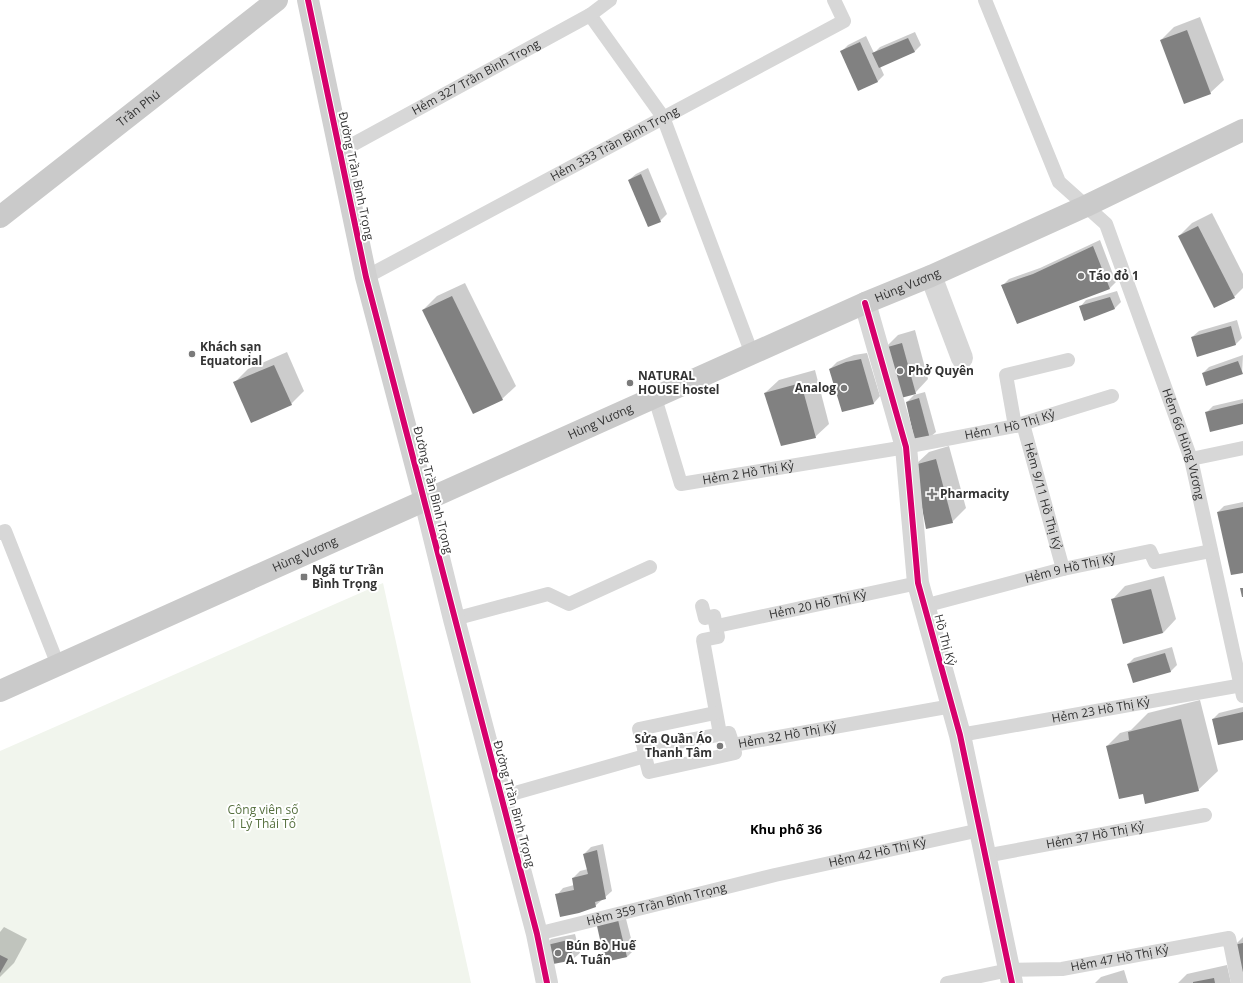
<svg xmlns="http://www.w3.org/2000/svg" width="1243" height="983" viewBox="0 0 1243 983" font-family="'Open Sans',sans-serif">
<rect width="100%" height="100%" fill="#fff"/>
<path fill="#f1f5ed" d="M383 583 471 983H0V751Z"/>
<g fill="#0003">
<path d="M1200 17 1224 80 1210 93 1161 40 1174 27Z"/>
<path d="M915 32 921 45 914 52 880 66 884 75 878 81 859 90 841 52 848 45 866 36 874 53 880 47Z"/>
<path d="M648 168 667 214 660 221 649 226 629 180 636 174Z"/>
<path d="M1212 213 1243 274V288L1234 297 1179 236 1192 223Z"/>
<path d="M1100 240 1116 282 1110 288 1002 286 1009 279 1040 268Z"/>
<path d="M465 283 516 386 502 399 423 310 437 296Z"/>
<path d="M1117 291 1121 302 1115 308 1084 319 1080 307 1086 300Z"/>
<path d="M1237 320 1242 338 1236 344 1192 337 1199 331Z"/>
<path d="M915 330 928 379 915 393 885 348 898 335Z"/>
<path d="M287 352 304 391 291 404 234 383 248 369Z"/>
<path d="M867 353 880 396 874 403 843 411 830 369 837 362 854 355Z"/>
<path d="M1243 355 1242 374 1203 373 1209 367Z"/>
<path d="M815 370 829 424 815 437 765 393 779 380Z"/>
<path d="M925 392 936 432 929 438 907 402 914 395Z"/>
<path d="M1243 399V423L1206 413 1213 406Z"/>
<path d="M949 446 966 508 952 522 915 465 929 452Z"/>
<path d="M1243 502V572L1218 512 1224 506Z"/>
<path d="M1164 576 1176 619 1163 633 1112 600 1125 586Z"/>
<path d="M1172 647 1177 665 1171 671 1128 664 1134 658Z"/>
<path d="M1200 700 1218 771 1198 790 1143 792 1107 746 1120 733 1131 730 1148 713Z"/>
<path d="M1243 707V738L1213 719 1219 713Z"/>
<path d="M603 844 612 891 595 906 557 895 563 888 574 885 573 878 580 871 588 869 584 854 591 847Z"/>
<path d="M625 915 634 950 627 957 606 961 598 926Z"/>
<path d="M4 927 27 939 14 963 0 977V932Z"/>
<path d="M575 934 580 953 573 959 544 946 551 939Z"/>
<path d="M1243 937V983L1234 946Z"/>
<path d="M1227 965 1231 983H1178L1187 974Z"/>
<path d="M1124 970 1128 983H1095L1101 977Z"/>
</g>
<g fill="#818181">
<path d="M1187 30 1211 94 1184 104 1160 40Z"/>
<path d="M908 38 915 52 879 68 872 53Z"/>
<path d="M860 42 878 82 858 91 840 51Z"/>
<path d="M641 174 661 222 648 227 628 180Z"/>
<path d="M1198 226 1235 298 1214 308 1178 236Z"/>
<path d="M1093 246 1110 289 1017 324 1001 285 1033 274Z"/>
<path d="M452 296 503 400 473 414 422 310Z"/>
<path d="M1110 297 1115 309 1084 321 1079 306Z"/>
<path d="M1231 326 1236 345 1197 357 1191 337Z"/>
<path d="M902 343 916 394 897 399 884 348Z"/>
<path d="M861 359 874 404 842 412 829 369 846 362Z"/>
<path d="M1238 361 1243 374 1206 386 1202 373Z"/>
<path d="M274 365 292 405 251 423 233 382Z"/>
<path d="M801 383 816 438 781 446 764 393Z"/>
<path d="M919 398 930 439 915 442 906 402Z"/>
<path d="M1243 403V424L1210 432 1205 412Z"/>
<path d="M936 459 953 523 926 529 914 465Z"/>
<path d="M1243 507V573L1231 575 1217 512Z"/>
<path d="M1240 588H1243V597H1242Z"/>
<path d="M1151 589 1163 633 1123 644 1111 599Z"/>
<path d="M1165 653 1171 672 1133 683 1127 664Z"/>
<path d="M1243 712V740L1218 745 1212 719Z"/>
<path d="M1181 719 1199 791 1145 804 1143 794 1119 799 1106 746 1129 740 1128 732Z"/>
<path d="M597 850 606 899 595 902 596 907 579 913 560 917 555 894 574 890 572 878 588 874 583 854Z"/>
<path d="M618 920 627 957 605 962 597 926Z"/>
<path d="M568 940 574 960 548 965 543 946Z"/>
<path d="M1243 943V983L1233 945Z"/>
<path d="M0 955 8 959 0 973Z"/>
<path d="M1214 978 1215 983H1193V982Z"/>
</g>
<g fill="none" stroke-linecap="round" stroke-linejoin="round">
<g stroke="#d7d7d7" stroke-width="14">
<path id="s1" d="M985 0 1059 182 1106 224 1191 459 1243 696"/>
<path d="M590 15 663 117 752 354"/>
<path id="s2" d="M339 152 590 15 610 0"/>
<path id="s3" d="M366 277 844 21 834 0"/>
<path id="s4" d="M655 398 681 484 906 447 1015 426 1112 396"/>
<path id="s5" d="M1023 424 1063 569"/>
<path d="M1015 426 1006 375 1068 360"/>
<path d="M1191 459 1243 448"/>
<path d="M0 533 5 531 58 665"/>
<path d="M702 606 705 618 714 616 718 637 703 640 720 734"/>
<path id="s6" d="M924 606 1063 569 1150 551 1155 562 1211 551"/>
<path d="M454 619 548 594 569 604 650 567"/>
<path id="s7" d="M717 626 918 583"/>
<path id="s8" d="M960 735 1243 685"/>
<path d="M644 748 639 729 715 713"/>
<path id="s9" d="M645 756 649 772 735 753 733 745 952 706"/>
<path d="M501 797 645 756 644 748 729 733 733 745"/>
<path id="s10" d="M985 856 1205 815"/>
<path id="s11" d="M537 934 775 875 980 830"/>
<path id="s12" d="M947 983 1009 970 1062 969 1229 938 1238 983"/>
</g>
<g stroke="#d7d7d7" stroke-width="22">
<path d="M931 276 962 358"/>
<path d="M865 303 906 447 918 583 960 735 1012 983"/>
<path d="M425 501 454 619 537 934 547 983"/>
</g>
<path stroke="#d0d0d0" stroke-width="22" d="M308 0 366 277 425 501"/>
<g stroke="#cacaca" stroke-width="22">
<path id="s13" d="M0 217 277 0"/>
<path id="s14" d="M0 691 865 303 931 276 1086 206 1243 130"/>
</g>
<g stroke="#fff" stroke-width="8">
<g id="cycleway">
<path d="M308 0 366 277 537 934 547 983"/>
<path d="M865 303 906 447 918 583 960 735 1012 983"/>
</g>
</g>
<use href="#cycleway" stroke="#d6006c" stroke-width="6"/>
</g>
<g fill="#7a7a7a" stroke="#fff" stroke-width="1.5">
<circle cx="1081" cy="276" r="4"/>
<circle cx="192" cy="354" r="4"/>
<circle cx="900" cy="371" r="4"/>
<circle cx="630" cy="383" r="4"/>
<circle cx="844" cy="388" r="4"/>
<path d="M930 488h4v4h4v4h-4v4h-4v-4h-4v-4h4z"/>
<rect x="300" y="573" width="8" height="8" rx="2"/>
<circle cx="720" cy="746" r="4"/>
<circle cx="558" cy="953" r="4"/>
</g>
<g text-anchor="middle" stroke-width="4" stroke-linejoin="round" paint-order="stroke">
<g font-size="12" fill="#333" stroke="#fff">
<text dy="4" stroke="none"><textPath href="#s2" startOffset="156">Hẻm 327 Trần Bình Trọng</textPath></text>
<text dy="4" stroke="none"><textPath href="#s13" startOffset="176">Trần Phú</textPath></text>
<text dy="4" stroke="none"><textPath href="#s3" startOffset="282">Hẻm 333 Trần Bình Trọng</textPath></text>
<text transform="translate(356 176) rotate(78)" y="4">Đường Trần Bình Trọng</text>
<text dy="4" stroke="none"><textPath href="#s14" startOffset="994">Hùng Vương</textPath></text>
<text dy="4" stroke="none"><textPath href="#s14" startOffset="658">Hùng Vương</textPath></text>
<text dy="4" stroke="none"><textPath href="#s4" startOffset="424">Hẻm 1 Hồ Thị Kỷ</textPath></text>
<text dy="4" stroke="none"><textPath href="#s1" startOffset="493">Hẻm 66 Hùng Vương</textPath></text>
<text dy="4" stroke="none"><textPath href="#s4" startOffset="158">Hẻm 2 Hồ Thị Kỷ</textPath></text>
<text transform="translate(433 490) rotate(76)" y="4">Đường Trần Bình Trọng</text>
<text dy="4" stroke="none"><textPath href="#s5" startOffset="75">Hẻm 9/11 Hồ Thị Kỷ</textPath></text>
<text dy="4" stroke="none"><textPath href="#s14" startOffset="334">Hùng Vương</textPath></text>
<text dy="4" stroke="none"><textPath href="#s6" startOffset="151">Hẻm 9 Hồ Thị Kỷ</textPath></text>
<text dy="4" stroke="none"><textPath href="#s7" startOffset="103">Hẻm 20 Hồ Thị Kỷ</textPath></text>
<text transform="translate(945 640) rotate(75)" y="4">Hồ Thị Kỷ</text>
<text dy="4" stroke="none"><textPath href="#s8" startOffset="143">Hẻm 23 Hồ Thị Kỷ</textPath></text>
<text dy="4" stroke="none"><textPath href="#s9" startOffset="168">Hẻm 32 Hồ Thị Kỷ</textPath></text>
<text transform="translate(514 804) rotate(75)" y="4">Đường Trần Bình Trọng</text>
<text dy="4" stroke="none"><textPath href="#s10" startOffset="112">Hẻm 37 Hồ Thị Kỷ</textPath></text>
<text dy="4" stroke="none"><textPath href="#s11" startOffset="350">Hẻm 42 Hồ Thị Kỷ</textPath></text>
<text dy="4" stroke="none"><textPath href="#s11" startOffset="123">Hẻm 359 Trần Bình Trọng</textPath></text>
<text dy="4" stroke="none"><textPath href="#s12" startOffset="175">Hẻm 47 Hồ Thị Kỷ</textPath></text>
</g>
<g font-size="12" font-weight="bold" fill="#333" stroke="#fff" text-anchor="start">
<text x="1089" y="280">Táo đỏ 1</text>
<text x="200" y="351">Khách sạn<tspan x="200" dy="14">Equatorial</tspan></text>
<text x="908" y="375">Phở Quyên</text>
<text x="638" y="380">NATURAL<tspan x="638" dy="14">HOUSE hostel</tspan></text>
<text x="836" y="392" text-anchor="end">Analog</text>
<text x="940" y="498">Pharmacity</text>
<text x="312" y="574">Ngã tư Trần<tspan x="312" dy="14">Bình Trọng</tspan></text>
<text x="712" y="743" text-anchor="end">Sửa Quần Áo<tspan x="712" dy="14">Thanh Tâm</tspan></text>
<text x="566" y="950">Bún Bò Huế<tspan x="566" dy="14">A. Tuấn</tspan></text>
</g>
<g font-size="12" fill="#56703f" stroke="#fff">
<text x="263" y="814">Công viên số<tspan x="263" dy="14">1 Lý Thái Tổ</tspan></text>
</g>
<g font-size="13" font-weight="bold" fill="#000" stroke="#fff">
<text x="786" y="834">Khu phố 36</text>
</g>
</g>
</svg>
